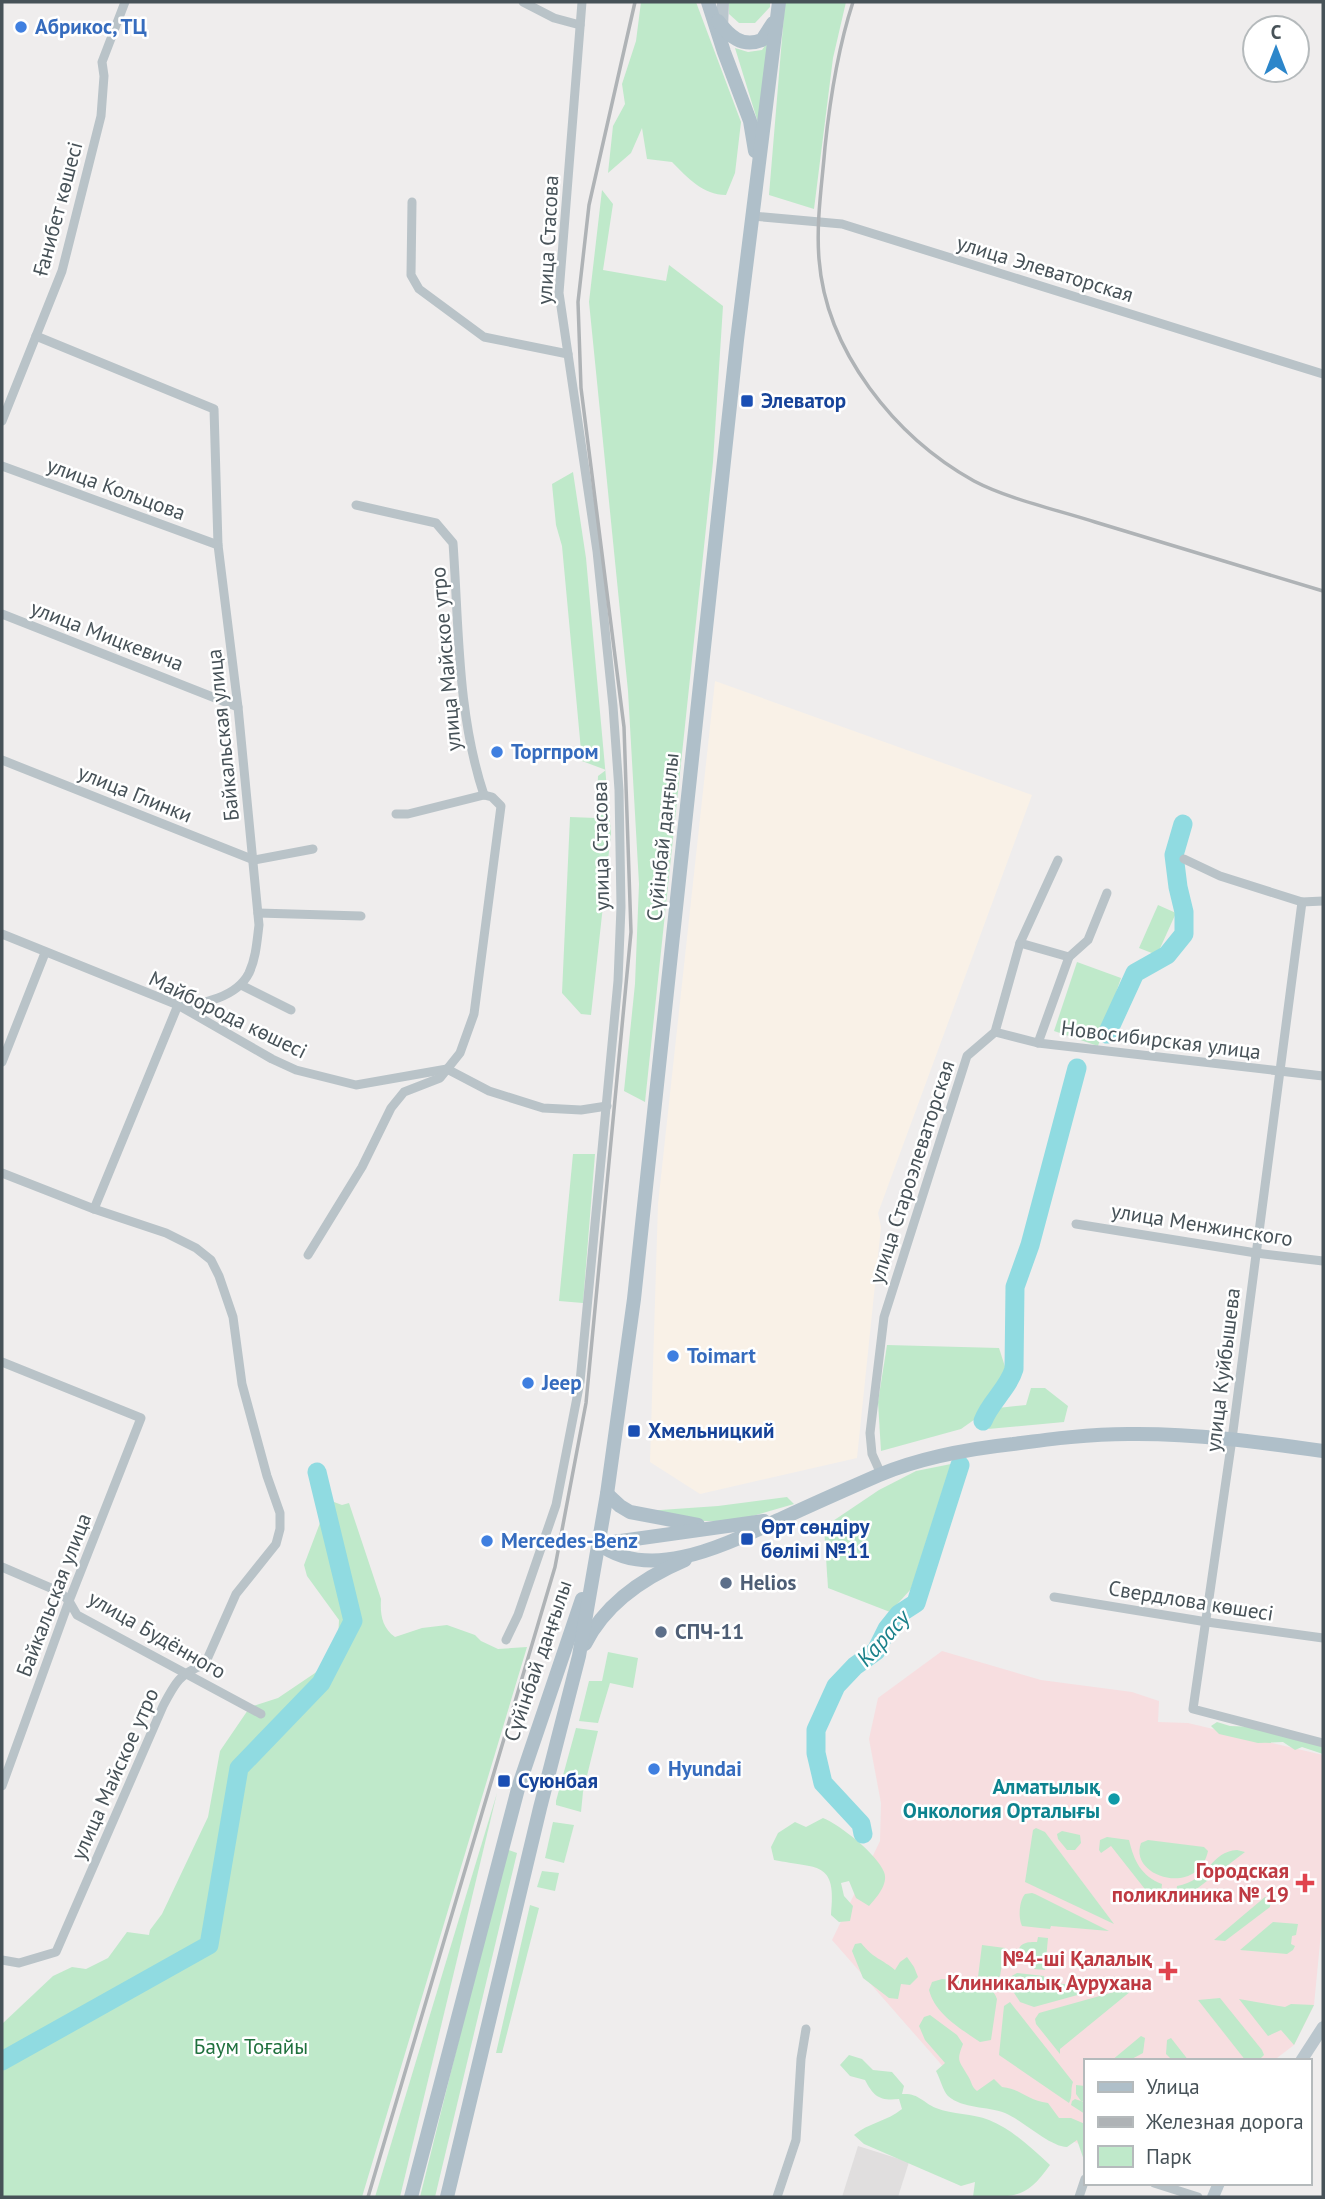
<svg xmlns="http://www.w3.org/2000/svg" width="1325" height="2199" viewBox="0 0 1325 2199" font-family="'PT Sans',sans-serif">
<rect width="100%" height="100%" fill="#efeded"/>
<path fill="#f9f1e7" d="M715 681 1032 795 878 1213 881 1227 857 1458 700 1494 650 1462 658 1204Z"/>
<path fill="#e0dede" d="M858 2146 909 2162 898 2197H842Z"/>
<path fill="#f7dee0" d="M942 1651 1041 1680 1132 1692 1159 1701 1158 1722 1188 1723 1323 1755V1912L1314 2005 1294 2045 1273 2061H1085V2147L961 2087 832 1940 880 1841 881 1803 869 1739 878 1698Z"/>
<g fill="#bfe9ca">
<path d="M641 2H696L741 122 735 173 726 195C703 195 688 178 672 162L647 159 642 128 631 153 608 173 613 126 625 104 622 84 636 41Z"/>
<path d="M729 2H770V7L755 23H739L729 14Z"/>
<path d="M785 2H846L833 58 814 209 769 195Z"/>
<path d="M770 39 759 126 735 48 748 52 762 50Z"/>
<path d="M602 190 613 204 603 270 666 281 669 265 723 306 713 462 645 1102 624 1091 635 984 639 884 628 691 589 302Z"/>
<path d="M573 472 586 558 611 833 591 1015 581 1014 562 993 570 817 596 818 598 776 606 770 582 761 562 546 556 525 552 484Z"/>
<path d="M1158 905 1176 913 1157 955 1139 948Z"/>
<path d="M1077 962 1121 978 1098 1046 1054 1031Z"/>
<path d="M573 1154H595L583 1303 559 1301Z"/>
<path d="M887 1345 999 1348 1008 1376 978 1417 961 1429 881 1451 878 1402Z"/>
<path d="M1031 1388H1045L1068 1406 1064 1422 988 1429 998 1408 1026 1405Z"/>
<path d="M951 1464 911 1589 890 1612 828 1588 824 1527 879 1490 916 1471Z"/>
<path d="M787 1497 794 1504 735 1521H698L646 1511 718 1506Z"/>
<path d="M326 1499 342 1505 349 1503 381 1599C380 1614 382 1628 395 1637L422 1628 447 1625 475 1635 481 1641 498 1649 527 1647 362 2197H2V2024L53 1976 72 1967 86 1969 108 1958 127 1932 149 1935 150 1930 162 1914 208 1817 220 1751 250 1707 278 1698 315 1673 331 1659 338 1640 339 1620 307 1576 304 1565 323 1515Z"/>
<path d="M608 1652 638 1658 633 1688 610 1683 598 1723 579 1721 589 1681H602Z"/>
<path d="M1217 1722 1230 1726 1255 1727 1323 1743V1754L1302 1747 1295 1750 1283 1742 1258 1743 1219 1734 1211 1726Z"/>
<path d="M576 1728 598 1731 583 1792 581 1812 556 1805V1801Z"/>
<path d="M497 1793 400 2197H375Z"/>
<path d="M823 1818C840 1825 877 1854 884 1872 889 1884 876 1898 869 1906L856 1898 849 1881 841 1883 844 1896 853 1906 850 1921 839 1922 831 1915C837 1860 818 1869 774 1860L771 1847 778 1833 795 1822 806 1827Z"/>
<path d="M553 1822 574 1825 564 1863 545 1858Z"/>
<path d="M1036 1828 1045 1832 1114 1924 1025 1882 1033 1830Z"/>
<path d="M1062 1831 1080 1835 1081 1843 1075 1850H1067L1058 1839 1057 1834Z"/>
<path d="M1107 1837 1129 1840C1134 1861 1141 1876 1162 1884L1161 1893H1148L1111 1846 1101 1853 1099 1850 1100 1840Z"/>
<path d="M1148 1840 1204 1847 1208 1851C1198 1898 1128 1877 1141 1843Z"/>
<path d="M506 1849 517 1853 435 2197H420Z"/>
<path d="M1237 1850 1245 1852 1186 1897 1176 1894 1177 1886C1208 1881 1211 1851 1237 1850Z"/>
<path d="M542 1871 559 1873 555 1891 537 1887Z"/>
<path d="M1032 1893 1035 1894 1109 1931 1051 1926 1050 1929 1022 1926C1018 1918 1019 1901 1025 1894Z"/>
<path d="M1265 1897 1271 1900 1270 1907 1225 1941 1214 1940Z"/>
<path d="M530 1905 539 1908 502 2053H496Z"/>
<path d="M1273 1922 1298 1924 1296 1935 1292 1936 1291 1944 1295 1946 1293 1950 1287 1954 1240 1950Z"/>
<path d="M1038 1937 1048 1938 1045 1970 1034 1969V1964L1022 1960 1018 1953C1019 1942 1028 1942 1037 1942Z"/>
<path d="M861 1943C874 1959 882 1959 895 1970L900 1962 907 1957 914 1967 918 1977 910 1985 901 1984 898 1999 889 1998 863 1978 852 1951 855 1944Z"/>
<path d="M982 1945 1005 1948 1000 1976 995 1980 978 1977Z"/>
<path d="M1017 1973 1044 1976V1982L1103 1988 1034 2007 1020 2002 1009 1985 1010 1977Z"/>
<path d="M942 1979C959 1981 992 1980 997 1999L991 2040 980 2042C961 2029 935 2014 929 1990L932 1982Z"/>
<path d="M1121 1990 1131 1991 1060 2049V2054L1036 2024 1035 2019 1039 2013Z"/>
<path d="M1220 1998 1262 2050 1264 2055 1258 2061H1246L1198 2000Z"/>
<path d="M1239 1999 1285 2007 1291 2004 1314 2005 1294 2045 1281 2030 1268 2036Z"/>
<path d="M1010 2002 1073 2082C1070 2090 1073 2096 1069 2103L999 2055 1004 2006Z"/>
<path d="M930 2015 957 2035 963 2044C956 2062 959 2060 968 2076 972 2082 971 2086 977 2091L994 2079 1002 2087C1022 2089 1026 2100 1048 2103L1059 2118H1071L1085 2124V2163L1077 2140 1067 2147C1049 2146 1024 2121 1005 2113 987 2106 963 2109 948 2096 943 2091 940 2078 936 2071L945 2063 925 2040 919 2026 924 2017Z"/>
<path d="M1141 2036 1145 2038 1143 2053 1128 2061H1111Z"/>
<path d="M1171 2038 1189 2061H1173L1166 2054 1167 2040Z"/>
<path d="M849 2055 862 2059 873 2070 892 2072 904 2086 902 2094C919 2093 922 2102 936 2108 953 2115 972 2113 989 2120 1012 2129 1031 2148 1050 2165 1026 2199 1015 2197 973 2197L975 2182 961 2186 864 2144 854 2135C868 2123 888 2121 902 2109L899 2099C880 2101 874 2097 865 2080L850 2076 840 2065Z"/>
<path d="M1076 2085 1085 2086V2102L1081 2101 1085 2103V2114L1071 2105 1072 2101 1075 2099 1081 2101 1076 2094Z"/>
</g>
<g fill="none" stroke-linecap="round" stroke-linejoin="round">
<g stroke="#90dbe1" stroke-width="19">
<path d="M1107 1034 1135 973 1167 955 1184 934V912L1178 887 1174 855 1183 824"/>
<path d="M983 1421C990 1402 1008 1389 1014 1369L1015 1287 1030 1245 1077 1068"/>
<path d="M863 1834 861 1824 823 1783 816 1753V1730L836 1686 855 1666 876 1651 887 1629 899 1614 916 1603 960 1465"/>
<path d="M2 2061 209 1945 239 1768 321 1683 353 1621 317 1472"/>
</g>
<g stroke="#b9c3c8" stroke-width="9">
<path d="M523 2 554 18 580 25"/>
<path d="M412 202 411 275 419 289 484 337 568 354"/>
<path d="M752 216 842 224 1323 374"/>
<path d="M36 336 214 409 218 545 238 707 259 925C257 941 256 958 249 973 237 997 202 1005 178 1005"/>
<path d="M2 421 62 271 101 116 104 76 102 62 125 2"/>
<path d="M2 466 218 545"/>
<path d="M356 505 436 523 453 543C459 627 457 714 484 795"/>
<path d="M2 614 238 707"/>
<path d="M2 760 254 860 313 849"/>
<path d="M1184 859 1220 876 1302 902 1323 901"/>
<path d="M1302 902 1232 1439 1193 1709 1323 1743"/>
<path d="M258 913 361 916"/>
<path d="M2 934 178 1005 272 1059 296 1070 356 1085 447 1069 489 1091 543 1108 581 1110 607 1106"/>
<path d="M1020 943 1069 957 1038 1043"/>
<path d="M1069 957 1088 940 1107 893"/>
<path d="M241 985 291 1010"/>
<path d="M995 1032 1038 1043 1323 1076"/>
<path d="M2 1062 45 953"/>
<path d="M2 1173 94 1209 166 1233 196 1248 211 1260 219 1276 233 1317 242 1384 267 1476 280 1513V1529L276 1544 236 1594 205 1664C180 1674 176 1681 163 1706L56 1952 19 1963 2 1960"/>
<path d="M94 1209 178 1005"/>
<path d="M1076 1224 1256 1253 1323 1261"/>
<path d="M308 1255 362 1167 391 1108 404 1092 440 1078 460 1053 474 1014 501 806 492 797 484 795 408 814H396"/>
<path d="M2 1362 141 1418 69 1601 2 1786"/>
<path d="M881 1474 872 1454 870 1433 884 1317 967 1056 995 1032 1020 943 1058 860"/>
<path d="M2 1567 60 1592 69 1601 77 1615 261 1714"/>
<path d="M1054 1597 1207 1622 1323 1638"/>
<path d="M506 1640 518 1615 556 1505 580 1382 618 981 621 907 619 790 613 706 597 551 559 293 582 2"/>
<path d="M1154 2183 1198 2197"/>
<path d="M777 2197 796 2140 801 2059 806 2029"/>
<path d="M1079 2197 1085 2179"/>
</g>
<g stroke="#bac6cd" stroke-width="12">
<path d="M722 29 723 2"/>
<path d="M1301 2061 1323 2027"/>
<path d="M1213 2197 1219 2183"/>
</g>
<g stroke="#afbfc9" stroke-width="14">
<path d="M708 2 724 52 750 121 755 151"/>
<path d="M718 21C729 36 742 48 762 40L773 23"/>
<path d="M607 1494 620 1506 630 1512 698 1525"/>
<path d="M599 1544C652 1584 730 1542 783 1518 815 1503 847 1489 879 1475 922 1457 967 1449 1013 1444 1051 1439 1090 1434 1128 1434 1194 1433 1259 1442 1323 1451"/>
<path d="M599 1544 764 1521"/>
<path d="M585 1644C605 1604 645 1577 685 1560"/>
<path d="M411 2197 519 1785 582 1599"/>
<path d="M447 2197 540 1808 579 1656 607 1494 634 1299 737 340 779 2"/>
</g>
<g stroke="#afb3b6" stroke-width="3.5">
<path d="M853 2C838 48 830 99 825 147 822 184 816 222 819 259 826 351 895 437 974 481 1008 499 1058 510 1095 522 1171 545 1247 568 1323 591"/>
<path d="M368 2197 555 1567 586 1403 631 932 624 727 581 388 578 302 589 205 635 2"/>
</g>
</g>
<g fill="#3f7fe0" stroke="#fff" stroke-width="2.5">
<circle cx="21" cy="27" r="7"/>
<circle cx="497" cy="752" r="7"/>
<circle cx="673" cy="1356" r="7"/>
<circle cx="528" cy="1383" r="7"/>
<circle cx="487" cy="1541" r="7"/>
<circle cx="654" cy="1769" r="7"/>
</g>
<g fill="#1a4fb4" stroke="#fff" stroke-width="2.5">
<rect x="740" y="394" width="14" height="14" rx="3.5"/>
<rect x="627" y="1424" width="14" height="14" rx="3.5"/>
<rect x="740" y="1532" width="14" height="14" rx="3.5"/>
<rect x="497" y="1774" width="14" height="14" rx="3.5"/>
</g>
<g fill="#5c6f8a" stroke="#fff" stroke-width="2.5">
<circle cx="726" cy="1583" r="7"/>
<circle cx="661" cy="1632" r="7"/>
</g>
<circle fill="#0f9aa8" stroke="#fff" stroke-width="2.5" cx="1114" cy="1799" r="7"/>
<g fill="#e0444e" stroke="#fff" stroke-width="2.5">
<path d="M1301.5 1872.5h7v7h7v7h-7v7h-7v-7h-7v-7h7z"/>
<path d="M1164.5 1960.5h7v7h7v7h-7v7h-7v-7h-7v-7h7z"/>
</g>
<g text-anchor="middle" stroke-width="5" stroke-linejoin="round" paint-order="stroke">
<g font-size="21" font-weight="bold" fill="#366cbe" stroke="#fff" text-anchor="start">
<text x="35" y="34">Абрикос, ТЦ</text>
<text x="511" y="759">Торгпром</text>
<text x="687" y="1363">Toimart</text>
<text x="542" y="1390">Jeep</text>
<text x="501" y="1548">Mercedes-Benz</text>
<text x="668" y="1776">Hyundai</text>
</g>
<g font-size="21" fill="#475258" stroke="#fff">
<text transform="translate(58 209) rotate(-75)" y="7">Ғанибет көшесі</text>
<text transform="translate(548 240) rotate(-87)" y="7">улица Стасова</text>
<text transform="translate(1045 269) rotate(17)" y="7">улица Элеваторская</text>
<text transform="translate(116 489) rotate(20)" y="7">улица Кольцова</text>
<text transform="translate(107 636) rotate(21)" y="7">улица Мицкевича</text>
<text transform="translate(446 659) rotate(-95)" y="7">улица Майское утро</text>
<text transform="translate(223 735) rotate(-96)" y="7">Байкальская улица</text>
<text transform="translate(135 794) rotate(22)" y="7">улица Глинки</text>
<text transform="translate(663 837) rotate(-84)" y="7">Сүйінбай даңғылы</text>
<text transform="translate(601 846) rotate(-91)" y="7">улица Стасова</text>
<text transform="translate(228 1015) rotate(26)" y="7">Майборода көшесі</text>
<text transform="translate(1161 1040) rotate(7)" y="7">Новосибирская улица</text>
<text transform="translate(912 1172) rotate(-72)" y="7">улица Староэлеваторская</text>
<text transform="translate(1202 1225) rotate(9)" y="7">улица Менжинского</text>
<text transform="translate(1223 1370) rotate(-83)" y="7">улица Куйбышева</text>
<text transform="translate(54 1595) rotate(-69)" y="7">Байкальская улица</text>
<text transform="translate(1191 1601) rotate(9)" y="7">Свердлова көшесі</text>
<text transform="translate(157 1635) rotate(30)" y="7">улица Будённого</text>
<text transform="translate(538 1661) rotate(-71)" y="7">Сүйінбай даңғылы</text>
<text transform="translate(115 1774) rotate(-66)" y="7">улица Майское утро</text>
</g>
<g font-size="21" font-weight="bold" fill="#164399" stroke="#fff" text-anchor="start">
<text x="761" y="408">Элеватор</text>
<text x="648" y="1438">Хмельницкий</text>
<text x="761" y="1534">Өрт сөндіру<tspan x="761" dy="24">бөлімі №11</tspan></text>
<text x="518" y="1788">Суюнбая</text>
</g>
<g font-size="21" font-weight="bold" fill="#4e5e75" stroke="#fff" text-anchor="start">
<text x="740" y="1590">Helios</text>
<text x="675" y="1639">СПЧ-11</text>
</g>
<g font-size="21" font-weight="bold" fill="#0d838f" stroke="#fff" text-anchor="end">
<text x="1100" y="1794">Алматылық<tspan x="1100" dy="24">Онкология Орталығы</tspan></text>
</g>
<g font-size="21" font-weight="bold" fill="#be3a42" stroke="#fff" text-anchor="end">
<text x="1289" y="1878">Городская<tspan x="1289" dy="24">поликлиника № 19</tspan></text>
<text x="1152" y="1966">№4-ші Қалалық<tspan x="1152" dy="24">Клиникалық Аурухана</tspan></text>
</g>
<g font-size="21" fill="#20713e" stroke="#fff">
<text x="251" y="2054">Баум Тоғайы</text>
</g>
<g font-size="23" font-style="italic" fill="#1a818a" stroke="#fff">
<text transform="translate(883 1638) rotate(-48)" y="8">Карасу</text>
</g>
</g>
<rect width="1325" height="2199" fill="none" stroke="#475258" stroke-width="7"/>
<rect x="1084" y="2059" width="228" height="126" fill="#ffffff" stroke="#b5babc" stroke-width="2"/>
<rect x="1098" y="2082" width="35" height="10" fill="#afbfc9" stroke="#b5babc" stroke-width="2"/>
<text x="1146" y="2094" font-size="21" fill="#475258">Улица</text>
<rect x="1098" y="2117" width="35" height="10" fill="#afb3b6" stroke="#b5babc" stroke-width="2"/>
<text x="1146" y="2129" font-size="21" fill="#475258">Железная дорога</text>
<rect x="1098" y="2146" width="35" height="21" fill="#bfe9ca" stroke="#b5babc" stroke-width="2"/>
<text x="1146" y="2164" font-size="21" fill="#475258">Парк</text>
<g transform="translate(1276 49)"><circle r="33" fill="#ffffff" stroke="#b5babc" stroke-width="2"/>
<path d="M0-5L12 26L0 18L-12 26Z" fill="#2c86ca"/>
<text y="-10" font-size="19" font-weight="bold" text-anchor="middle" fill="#475258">С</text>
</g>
</svg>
